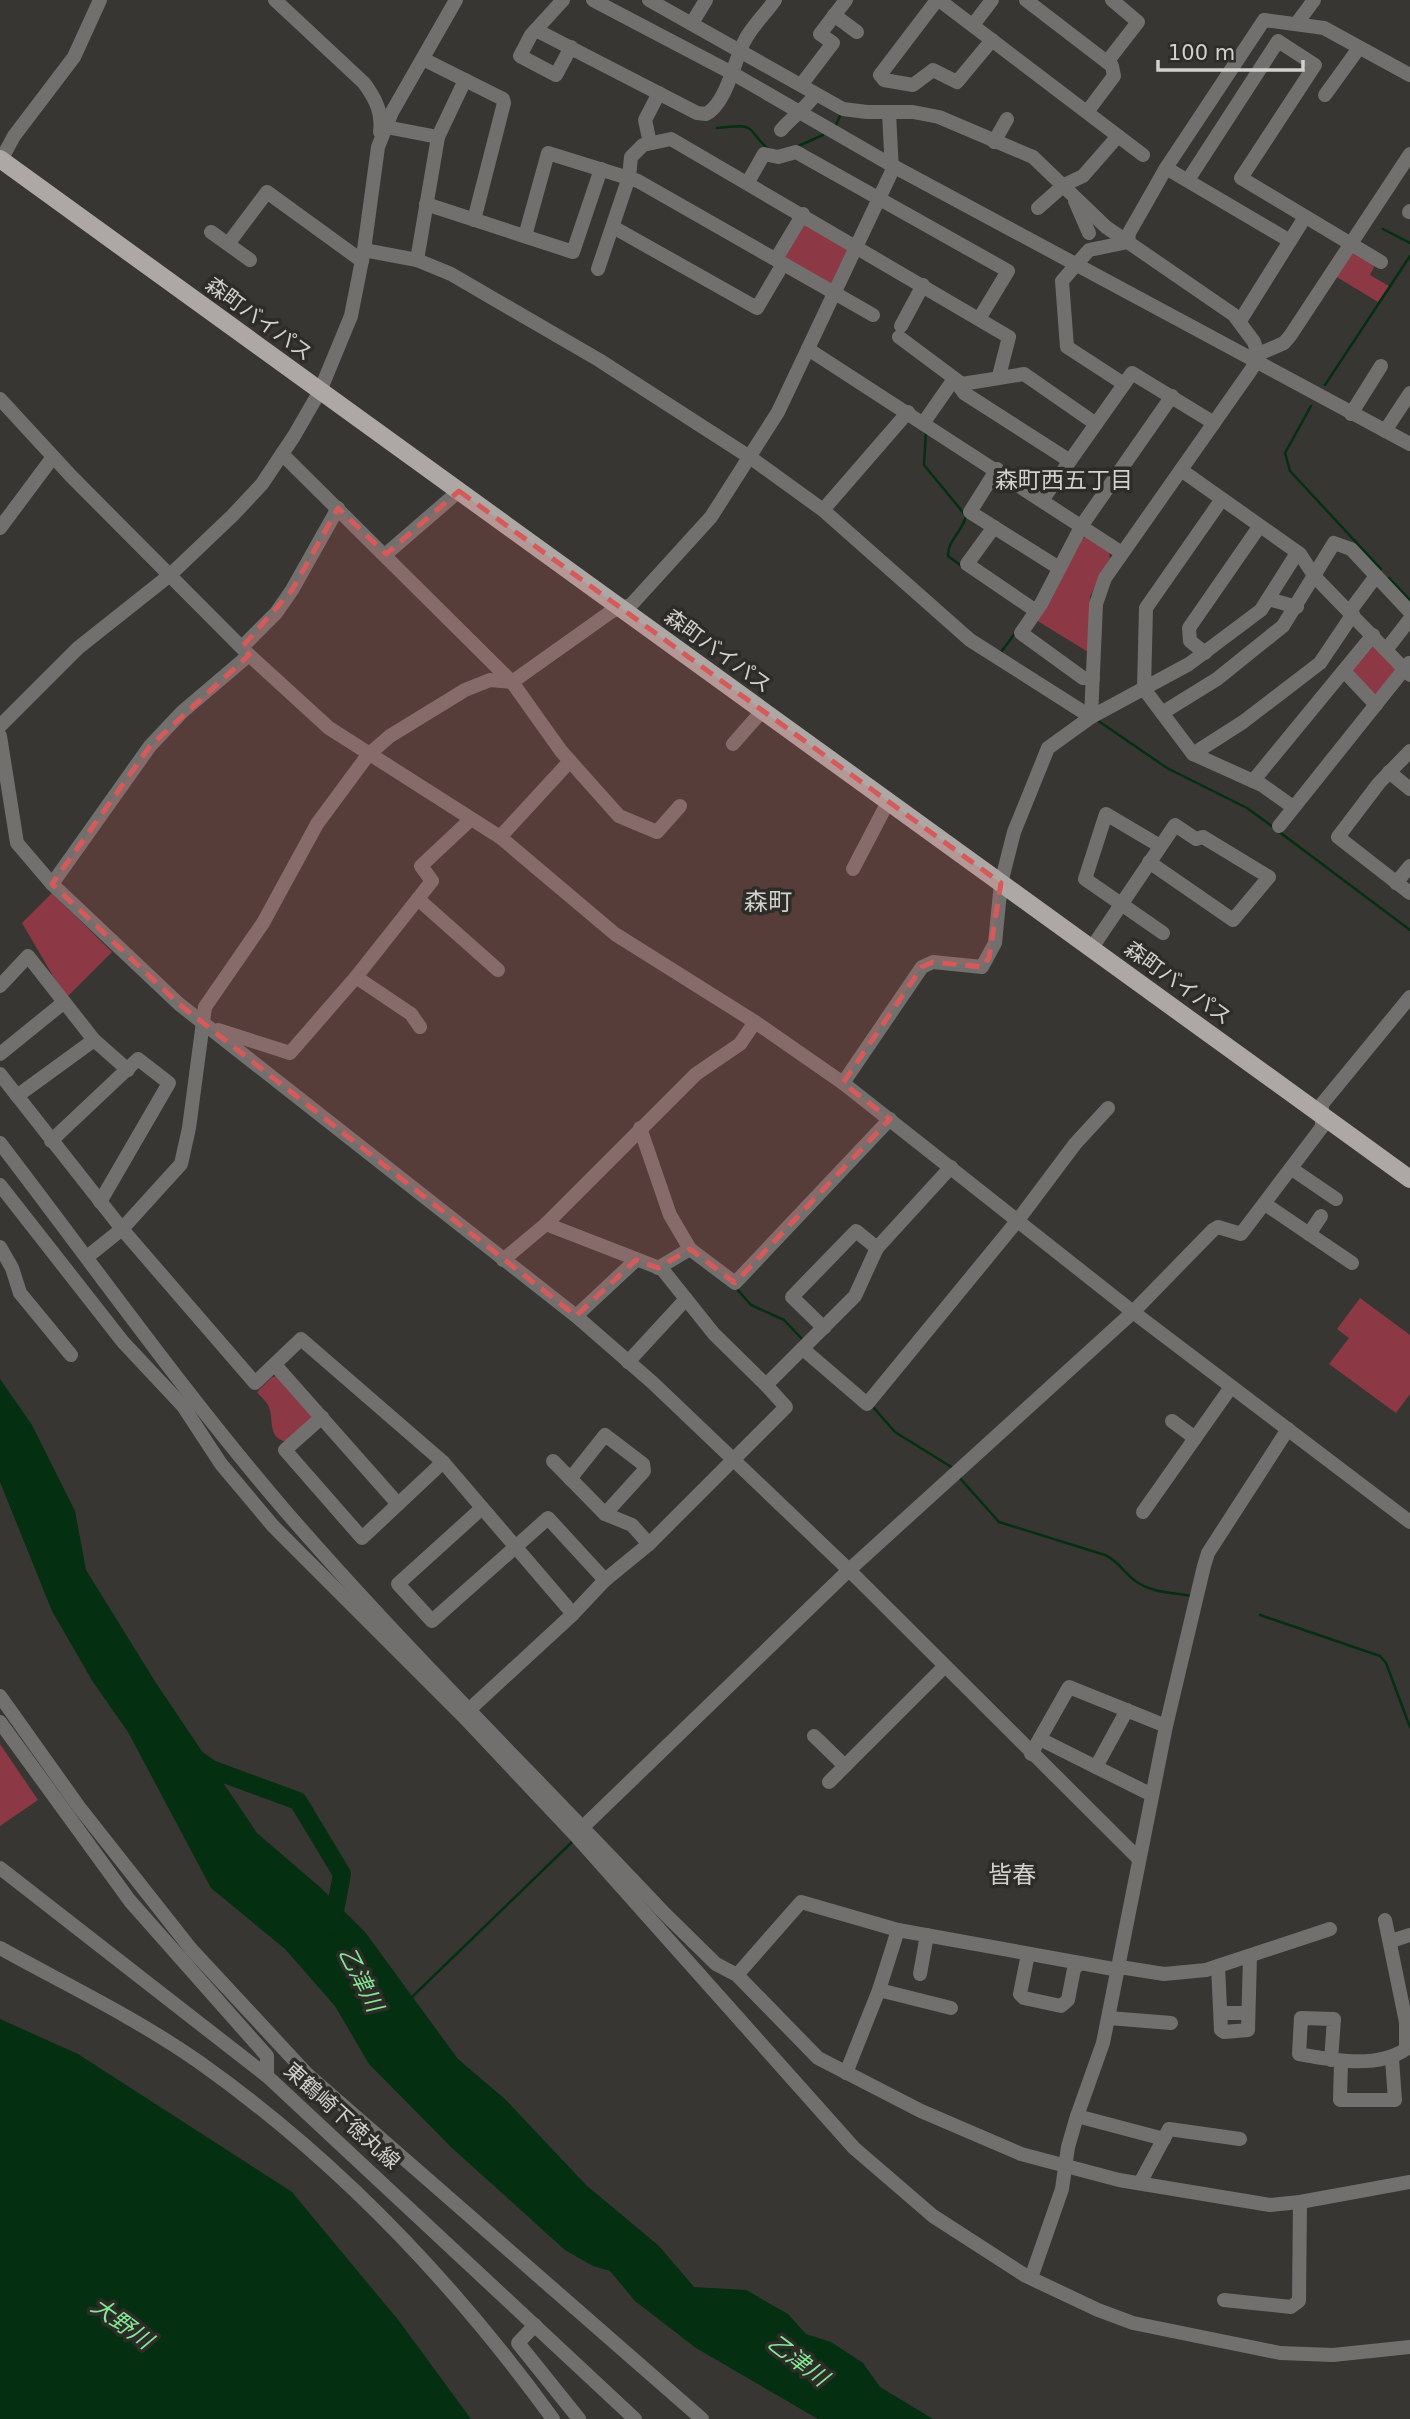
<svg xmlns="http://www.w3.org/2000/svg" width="1410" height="2419" viewBox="0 0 1410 2419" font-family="'DejaVu Sans','Noto Sans JP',sans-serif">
<rect width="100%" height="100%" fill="#383632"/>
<g fill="#8d3845">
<path d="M802 223 849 246 831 285 784 259Z"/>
<path d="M1357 252 1376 263 1370 275 1389 286 1378 302 1335 276 1349 253Z"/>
<path d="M1087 537 1109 552 1110 559 1090 596 1088 652 1036 620 1079 539Z"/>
<path d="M1372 645 1399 670 1377 697 1351 670Z"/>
<path d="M52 893 112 952 66 998 22 923Z"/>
<path d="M1360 1298 1410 1335V1394L1396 1413 1329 1364 1349 1338 1337 1329Z"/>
<path d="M279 1376 312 1413 311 1420 287 1442C266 1438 275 1419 268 1405 266 1401 260 1396 257 1392L272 1377Z"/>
<path d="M0 1744 38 1800 0 1826Z"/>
</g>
<g fill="#042f10">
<path d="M0 1379 32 1425 75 1511 86 1570 156 1683 257 1833 321 1888 365 1932 458 2059 506 2100 586 2185 659 2246 694 2287 746 2290 788 2314 806 2334 831 2342 863 2363 880 2387 933 2419H818L696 2348 635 2301 610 2271 593 2266 565 2250 452 2148 369 2064 335 2006 285 1949 211 1888 128 1732 93 1682 52 1611 0 1482Z"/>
<path d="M0 2019 78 2054 292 2192 399 2321 471 2419H0Z"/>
</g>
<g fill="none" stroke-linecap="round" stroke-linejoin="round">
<g stroke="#042f10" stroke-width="2.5">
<path d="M835 127 841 114"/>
<path d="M717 128C758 123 744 127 769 150"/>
<path d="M796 147 823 135"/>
<path d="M1383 229 1410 243"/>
<path d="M1325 385 1410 256"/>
<path d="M1311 406 1285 453 1290 471 1381 569"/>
<path d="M926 431 924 465 966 516C963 531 947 541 948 556L963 567"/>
<path d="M1389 578 1410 600"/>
<path d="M1001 652 1016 632"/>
<path d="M1097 720 1167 768 1247 808 1273 827"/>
<path d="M1278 831 1410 930"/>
<path d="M736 1288 751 1305 784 1320 803 1340"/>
<path d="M873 1407 895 1432 953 1468"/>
<path d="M958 1476 999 1522 1105 1555C1118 1561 1123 1571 1134 1580 1153 1594 1171 1592 1192 1596"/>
<path d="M1260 1615 1380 1656 1386 1663 1410 1727"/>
<path d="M412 1997 574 1840"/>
</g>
<path stroke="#042f10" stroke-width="18" d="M198 1760 211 1769 298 1801 342 1874 333 1922 335 1927"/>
<g stroke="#72706f" stroke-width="14">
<path d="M275 0 364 83C375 98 383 113 380 132"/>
<path d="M563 0 531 35 520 56 556 75 571 47"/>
<path d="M593 0 732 73 893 166 1410 444"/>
<path d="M649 0 843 109 867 112H913L939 117 1033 157 1106 227 1234 315 1254 342 1258 355"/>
<path d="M937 0 880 75 884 80 913 85 933 70 957 82 992 40"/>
<path d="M939 0 1143 155"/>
<path d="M1026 0 1112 66 1114 76 1087 112"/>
<path d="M834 15 857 32"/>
<path d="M692 23 706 0"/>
<path d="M1297 23 1314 0"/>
<path d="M973 25 992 0"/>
<path d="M536 30 697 113 706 114C727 103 734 60 745 40 752 26 766 13 775 0"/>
<path d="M423 59 503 99 504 103 474 220"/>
<path d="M1107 62 1138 22 1112 0"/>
<path d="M801 85 833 43 820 34 846 0"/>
<path d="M1325 95 1359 48"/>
<path d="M386 127 438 137"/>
<path d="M781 130C792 117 805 109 815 95"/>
<path d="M994 142 1007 119"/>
<path d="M650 143 645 120 659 93"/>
<path d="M0 162 14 136 74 57 100 0"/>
<path d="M1166 168 1290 241"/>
<path d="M1188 180 1278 41 1315 65 1241 178 1381 262"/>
<path d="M748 182 764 154 778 157 796 152 1008 271 979 319"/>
<path d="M1075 201 1089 233"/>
<path d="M426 204 573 252 601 169"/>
<path d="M1038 208 1064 185 1083 176 1118 136"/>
<path d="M1409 212 1410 211"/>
<path d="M613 227 757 308 783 264"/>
<path d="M211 232 250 260"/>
<path d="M525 236 548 153 638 181 873 315"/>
<path d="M1128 242 1129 233 1166 168 1264 20 1324 28 1410 75"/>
<path d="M228 244 267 192 362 261"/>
<path d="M364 250 417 260 451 274 599 360 751 458 823 510 970 640 1091 717"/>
<path d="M776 259 803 214"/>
<path d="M417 260 438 137 465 80"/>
<path d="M598 269 629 177 631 157 643 145 671 139 1009 337 1000 372"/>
<path d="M1240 321 1305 217"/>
<path d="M901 326 923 285"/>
<path d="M899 337 962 384 1024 374 1096 424"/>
<path d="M808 349 1122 553"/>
<path d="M1124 384 1067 347 1062 281 1089 250 1128 242"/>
<path d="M0 399 71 476 249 655 329 728 500 837 615 934 755 1022 843 1083 1133 1312 1410 1522"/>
<path d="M1351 414 1381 366"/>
<path d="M924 422 954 379 964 393 1070 461"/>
<path d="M1385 431 1410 393"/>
<path d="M282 454 512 682 561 751 619 816 657 832 680 806"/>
<path d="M997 469 970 512 1059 568"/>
<path d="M1181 470 1300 554 1315 577 1410 675"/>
<path d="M1043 499 1132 373 1214 423"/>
<path d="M1222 499 1146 608 1144 689 1193 754 1262 785 1293 807"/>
<path d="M823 510 908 412"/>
<path d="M994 527 967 564 1036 611"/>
<path d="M0 528 53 457"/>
<path d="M386 554 459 491"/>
<path d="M1268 599 1297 607"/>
<path d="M1350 611 1376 576"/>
<path d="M242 647 276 613 292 590 338 508"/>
<path d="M1386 650 1410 619"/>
<path d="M1205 653 1190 641 1189 628 1259 527"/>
<path d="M1344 671 1376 705"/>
<path d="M1093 678H1083L1021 633 1041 604 1082 525 1172 396"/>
<path d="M1162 713 1217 679 1283 626 1334 543 1351 549 1410 612"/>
<path d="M1091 717 1096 604 1105 578 1251 370 1261 353 1284 343 1290 336 1410 154"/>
<path d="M0 726 78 648 170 575 233 515 262 484 294 436 320 391 351 316 364 250 378 147 392 112 456 0"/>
<path d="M0 736 17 843 52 884 179 1004 576 1316 653 1383 849 1570 1139 1859"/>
<path d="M733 744 762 711"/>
<path d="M1410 751 1379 783 1338 837 1410 893"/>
<path d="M1193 754 1243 722 1320 663 1353 614"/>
<path d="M1389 772 1410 789"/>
<path d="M1253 781 1373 635"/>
<path d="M1279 826 1409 663"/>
<path d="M500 837 570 761"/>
<path d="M1160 846 1106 814 1085 879 1163 933"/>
<path d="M853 869 888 802"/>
<path d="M1396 883 1410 866"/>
<path d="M52 884 150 746 182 712 249 655"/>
<path d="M418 899 498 970"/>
<path d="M1091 949C1119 907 1147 866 1175 825L1196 839 1203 837 1269 877 1233 920 1149 862"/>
<path d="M356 977 411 1014 420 1027"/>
<path d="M0 986 28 956 94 1040 128 1070"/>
<path d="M218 1030 290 1053 356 977 432 881 421 866 470 820"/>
<path d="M0 1054 63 1003"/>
<path d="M0 1074 122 1229 255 1383 301 1339 443 1462 573 1614"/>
<path d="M843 1083 922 967 933 962 982 967 995 943 1001 883 1014 832 1048 748 1091 717 1189 664 1261 610 1297 553"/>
<path d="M17 1096 94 1040"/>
<path d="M640 1128 670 1215 690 1249"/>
<path d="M51 1141 138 1059 169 1083 100 1202"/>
<path d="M0 1143C95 1267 186 1396 288 1514 408 1652 539 1780 664 1913L716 1964 737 1975 818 2058 921 2111 1021 2154 1119 2180 1270 2205 1300 2202 1410 2182"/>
<path d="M1292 1169 1336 1199"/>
<path d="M0 1185 123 1342 183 1406 221 1464 273 1526 463 1716 577 1837 854 2148 933 2216 1026 2276 1098 2310 1133 2323 1280 2353 1333 2355 1410 2347"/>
<path d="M1265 1204 1352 1263"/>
<path d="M546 1224 662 1269 714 1334 766 1385"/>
<path d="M1309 1234 1321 1216"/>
<path d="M0 1247 12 1268 20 1293 71 1355"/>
<path d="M87 1257 122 1229 181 1164 189 1128 205 1007 263 923 317 824 368 755 390 736 465 690 490 680 512 682 612 611 631 605 711 517 778 412 892 171 889 113"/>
<path d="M503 1260 546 1224 696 1074 740 1044 755 1022"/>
<path d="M658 1268 690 1249 735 1283 890 1119"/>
<path d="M576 1316 636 1260"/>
<path d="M824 1328 792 1297 856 1231 877 1248"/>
<path d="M803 1349 867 1404 1018 1220 1075 1144 1108 1108"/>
<path d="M628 1362 686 1299"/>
<path d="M275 1365 398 1504"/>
<path d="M322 1417 285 1450 362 1538 443 1462"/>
<path d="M1172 1421 1195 1438"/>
<path d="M553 1461 605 1514 632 1525 649 1544"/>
<path d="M570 1479 605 1435 643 1464 644 1471 605 1514"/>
<path d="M482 1508 398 1584 432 1621 548 1518 605 1580"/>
<path d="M1143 1512 1231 1387"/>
<path d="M0 1696 79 1807 191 1949 307 2074 702 2419"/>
<path d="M471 1708 573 1614 605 1580 649 1544 786 1407 766 1385 855 1296 877 1248 951 1167"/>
<path d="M0 1722 130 1901 267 2056V2076"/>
<path d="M814 1736 845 1766"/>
<path d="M1040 1739 1152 1795"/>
<path d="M1031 1754 1069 1687 1166 1726"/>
<path d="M1096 1767 1127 1710"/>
<path d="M829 1782 944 1667"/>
<path d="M583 1827 849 1570 1133 1312 1213 1230 1218 1227 1241 1234 1322 1127V1104L1410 997"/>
<path d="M0 1868 267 2076 635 2419"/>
<path d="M1391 1941 1410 1935"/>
<path d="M0 1948C67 1985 136 2018 199 2062 336 2159 455 2284 553 2419"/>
<path d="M1028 1954 1020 1994 1024 1998 1061 2006 1068 2000 1074 1969 1080 1963"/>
<path d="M1218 1966 1221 2030 1224 2032 1248 2030 1250 1956"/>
<path d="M1120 1967 1164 1974 1206 1970 1330 1929"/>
<path d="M920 1974 927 1935"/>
<path d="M737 1975 801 1902 898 1930 1119 1970"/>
<path d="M879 1990 951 2008"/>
<path d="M1221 2013H1248"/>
<path d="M1109 2018 1171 2023"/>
<path d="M1331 2060 1334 2019 1301 2018 1299 2054C1332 2060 1377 2069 1406 2049V2022L1385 1920"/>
<path d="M1341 2061 1340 2100H1395L1392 2059"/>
<path d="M846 2073 879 1990 898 1930"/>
<path d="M1077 2116 1164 2139"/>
<path d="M1140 2183 1169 2129 1240 2139"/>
<path d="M1031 2278 1062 2189 1068 2147 1077 2116 1103 2043 1166 1726 1204 1566 1208 1553 1288 1429"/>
<path d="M1224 2300 1291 2307 1299 2301 1300 2202"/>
<path d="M535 2325 518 2343 579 2419"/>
</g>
<path stroke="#ada8a6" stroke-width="18" d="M0 159 1410 1179"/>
</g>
<path fill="#d55b5a" fill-opacity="0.2" stroke="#d55b5a" stroke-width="5" stroke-dasharray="14 9" stroke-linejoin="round" d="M459 491 1001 883 989 958 982 967 933 962 922 967 843 1083 890 1119 735 1283 690 1249 658 1268 636 1260 576 1316 179 1004 52 884 150 746 249 655 242 647 292 590 338 508 386 554Z"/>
<g text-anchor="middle" stroke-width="7" stroke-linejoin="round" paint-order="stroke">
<g font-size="21" fill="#d2d1ce" stroke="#2e2c29">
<text transform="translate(259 319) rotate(36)" y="7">森町バイパス</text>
<text transform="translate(718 651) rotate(36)" y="7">森町バイパス</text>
<text transform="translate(1178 983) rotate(36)" y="7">森町バイパス</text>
<text transform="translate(342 2116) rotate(42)" y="7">東鶴崎下徳丸線</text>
</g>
<g font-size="23" fill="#d2d1ce" stroke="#2e2c29">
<text x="1064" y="488">森町西五丁目</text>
</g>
<g font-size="23" font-style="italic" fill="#82e894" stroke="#2e2c29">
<text transform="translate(361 1979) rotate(63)" y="8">乙津川</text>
<text transform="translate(122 2323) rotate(36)" y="8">大野川</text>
<text transform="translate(798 2360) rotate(37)" y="8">乙津川</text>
</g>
<g font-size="24" fill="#d2d1ce" stroke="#2e2c29">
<text x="768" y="910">森町</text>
<text x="1012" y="1883">皆春</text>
</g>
</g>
<path d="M1158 60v10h145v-10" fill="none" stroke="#d2d1ce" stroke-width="3.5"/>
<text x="1168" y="60" font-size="21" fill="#d2d1ce" stroke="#2e2c29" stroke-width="5" paint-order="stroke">100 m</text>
</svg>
